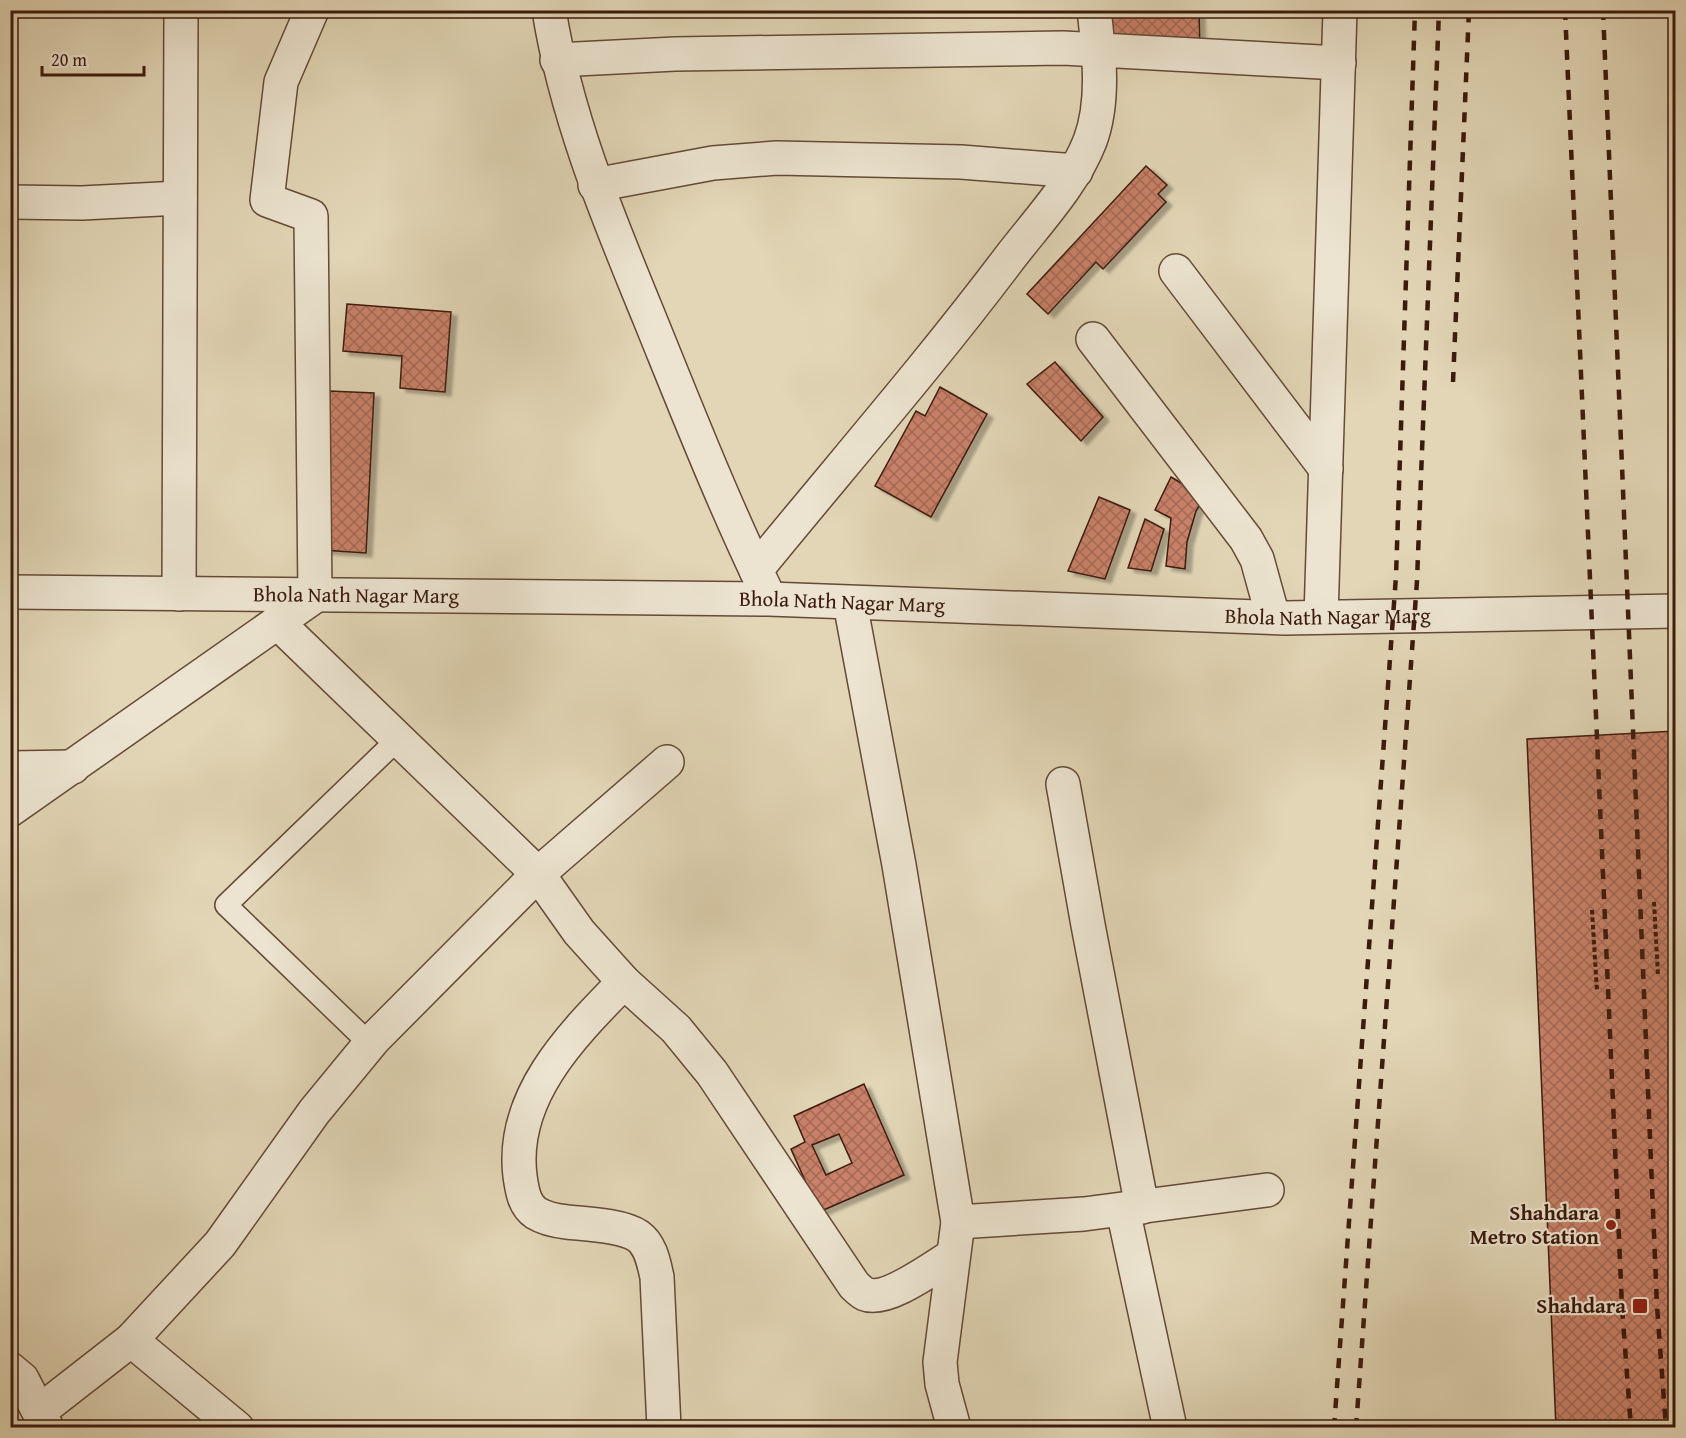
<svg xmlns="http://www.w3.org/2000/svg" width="1686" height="1438" viewBox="0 0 1686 1438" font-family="'Gentium Book Plus',serif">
<defs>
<pattern id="building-cross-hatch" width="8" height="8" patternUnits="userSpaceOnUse" patternTransform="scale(1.5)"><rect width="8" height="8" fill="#c98169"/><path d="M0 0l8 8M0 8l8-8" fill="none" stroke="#a46955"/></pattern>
<filter id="shadow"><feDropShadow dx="6" dy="4" stdDeviation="1.5" flood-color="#0004"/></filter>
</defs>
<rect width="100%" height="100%" fill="#e2d6b6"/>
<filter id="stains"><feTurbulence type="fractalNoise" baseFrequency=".00333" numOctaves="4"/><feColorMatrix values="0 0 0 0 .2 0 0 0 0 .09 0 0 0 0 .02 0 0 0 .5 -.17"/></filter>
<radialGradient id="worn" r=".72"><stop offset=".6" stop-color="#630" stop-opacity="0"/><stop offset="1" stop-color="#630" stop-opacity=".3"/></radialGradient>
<g fill="url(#building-cross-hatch)" stroke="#3c1a0d" stroke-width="1.5" fill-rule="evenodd" filter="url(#shadow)">
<path d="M1110 10H1199L1200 50 1118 44 1113 33Z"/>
<path d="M1146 166 1167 185 1158 194 1166 202 1103 269 1096 262 1048 314 1027 294Z"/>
<path d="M347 304 451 312 445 392 400 388 402 356 343 351Z"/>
<path d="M1055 362 1103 417 1081 441 1027 384Z"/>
<path d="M940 387 987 414 931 517 875 486 916 411 925 416Z"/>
<path d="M330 391 374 393 366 553 322 550Z"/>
<path d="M1171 477 1205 497 1196 511 1187 542 1185 569 1166 566 1171 518 1155 510Z"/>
<path d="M1099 497 1130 510 1105 579 1068 571Z"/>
<path d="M1145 519 1164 529 1151 571 1128 568Z"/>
<path d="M1676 731V1428H1556L1527 739Z"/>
<path d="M864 1084 904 1175 819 1212 791 1149 805 1142 794 1116ZM839 1134 852 1163 826 1175 812 1145Z"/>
</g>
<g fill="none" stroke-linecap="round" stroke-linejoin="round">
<g stroke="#664937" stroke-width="24">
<path id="service" d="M370 1044 226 905 398 739"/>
</g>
<g stroke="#664937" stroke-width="36">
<g id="minor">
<path d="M549 10C566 117 608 217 649 317 686 408 722 500 765 589"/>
<path d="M557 60 675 54 1063 48 1339 63"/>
<path d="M595 185 713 163 777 158 961 162 1076 171"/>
<path d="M10 202 82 203 180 198"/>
<path d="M1176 271 1326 469"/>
<path d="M1093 339 1246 539 1257 559 1273 617"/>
<path d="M756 570C840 467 928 366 1008 260 1036 223 1073 185 1090 141 1105 101 1099 52 1094 10"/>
<path d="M179 594 181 10"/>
<path d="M850 603 899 865 958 1222 940 1362 942 1384 954 1428"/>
<path d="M1321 617 1340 10"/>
<path d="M277 622 538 874 579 932 624 982 676 1029 712 1073 854 1285C857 1288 861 1292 865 1294 886 1303 934 1267 952 1256"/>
<path d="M10 768 73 767"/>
<path d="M1063 784 1088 925 1142 1207"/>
<path d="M10 810 315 596 311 216 267 200 281 82 312 10"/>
<path d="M624 982C573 1034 510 1096 520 1176 522 1190 524 1205 536 1213 544 1218 558 1221 567 1222 586 1224 622 1225 638 1236 651 1245 654 1264 657 1277L664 1428"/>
<path d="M1123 1210 1170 1428"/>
<path d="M958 1222 1084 1214 1267 1190"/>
<path d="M131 1340 237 1428"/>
<path d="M10 1369 22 1379 47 1428"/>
<path d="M40 1411 131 1340 220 1244 314 1112 374 1039 538 874 667 762"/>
</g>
</g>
<g stroke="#664937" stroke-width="36">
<g id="tertiary">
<path id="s1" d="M10 592 769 599 1285 618 1676 611"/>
</g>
</g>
<g stroke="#3c1a0d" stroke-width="4" stroke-dasharray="4.5 3" stroke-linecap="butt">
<path d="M1654 902 1658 976"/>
<path d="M1592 910 1597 992"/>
</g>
<use href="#service" stroke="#ece4d0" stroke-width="21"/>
<use href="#minor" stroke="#ece4d0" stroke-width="33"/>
<use href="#tertiary" stroke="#ece4d0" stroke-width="33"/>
<g stroke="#3c1a0d" stroke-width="4.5" stroke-dasharray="10 10" stroke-linecap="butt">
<path d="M1565 10 1622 1307 1631 1428"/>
<path d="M1603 10 1657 1306 1666 1428"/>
<path d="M1453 382 1469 10"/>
<path d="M1334 1428 1396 576 1415 10"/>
<path d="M1356 1428 1417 581 1439 10"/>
</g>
</g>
<g fill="#8f2418" stroke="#ece4d0" stroke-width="2">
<circle cx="1611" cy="1225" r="6"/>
<rect x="1632" y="1298" width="16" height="16" rx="3"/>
</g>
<g text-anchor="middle" stroke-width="4.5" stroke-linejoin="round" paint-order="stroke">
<g font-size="21" fill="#3c1a0d" stroke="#ece4d0">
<text dy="7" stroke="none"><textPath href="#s1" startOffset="346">Bhola Nath Nagar Marg</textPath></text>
<text dy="7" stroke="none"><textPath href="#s1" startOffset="832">Bhola Nath Nagar Marg</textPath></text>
<text dy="7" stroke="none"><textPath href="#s1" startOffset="1318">Bhola Nath Nagar Marg</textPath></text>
</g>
<g font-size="21" font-weight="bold" fill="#3c1a0d" stroke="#ece4d0" text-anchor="end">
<text x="1599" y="1220">Shahdara<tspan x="1599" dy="24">Metro Station</tspan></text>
<text x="1626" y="1313">Shahdara</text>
</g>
</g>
<rect width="1686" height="1438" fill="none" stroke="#e2d6b6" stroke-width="36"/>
<rect x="12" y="12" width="1662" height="1414" fill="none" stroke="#3c1a0d" stroke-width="3"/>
<rect x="18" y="18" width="1650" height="1402" fill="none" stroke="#3c1a0d" stroke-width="1.5"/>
<path d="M42 66v9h102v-9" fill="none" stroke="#3c1a0d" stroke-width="3"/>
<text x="51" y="66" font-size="18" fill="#3c1a0d" stroke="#ece4d0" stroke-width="4.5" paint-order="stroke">20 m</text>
<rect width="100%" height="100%" filter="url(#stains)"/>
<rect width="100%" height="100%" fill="url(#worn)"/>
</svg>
